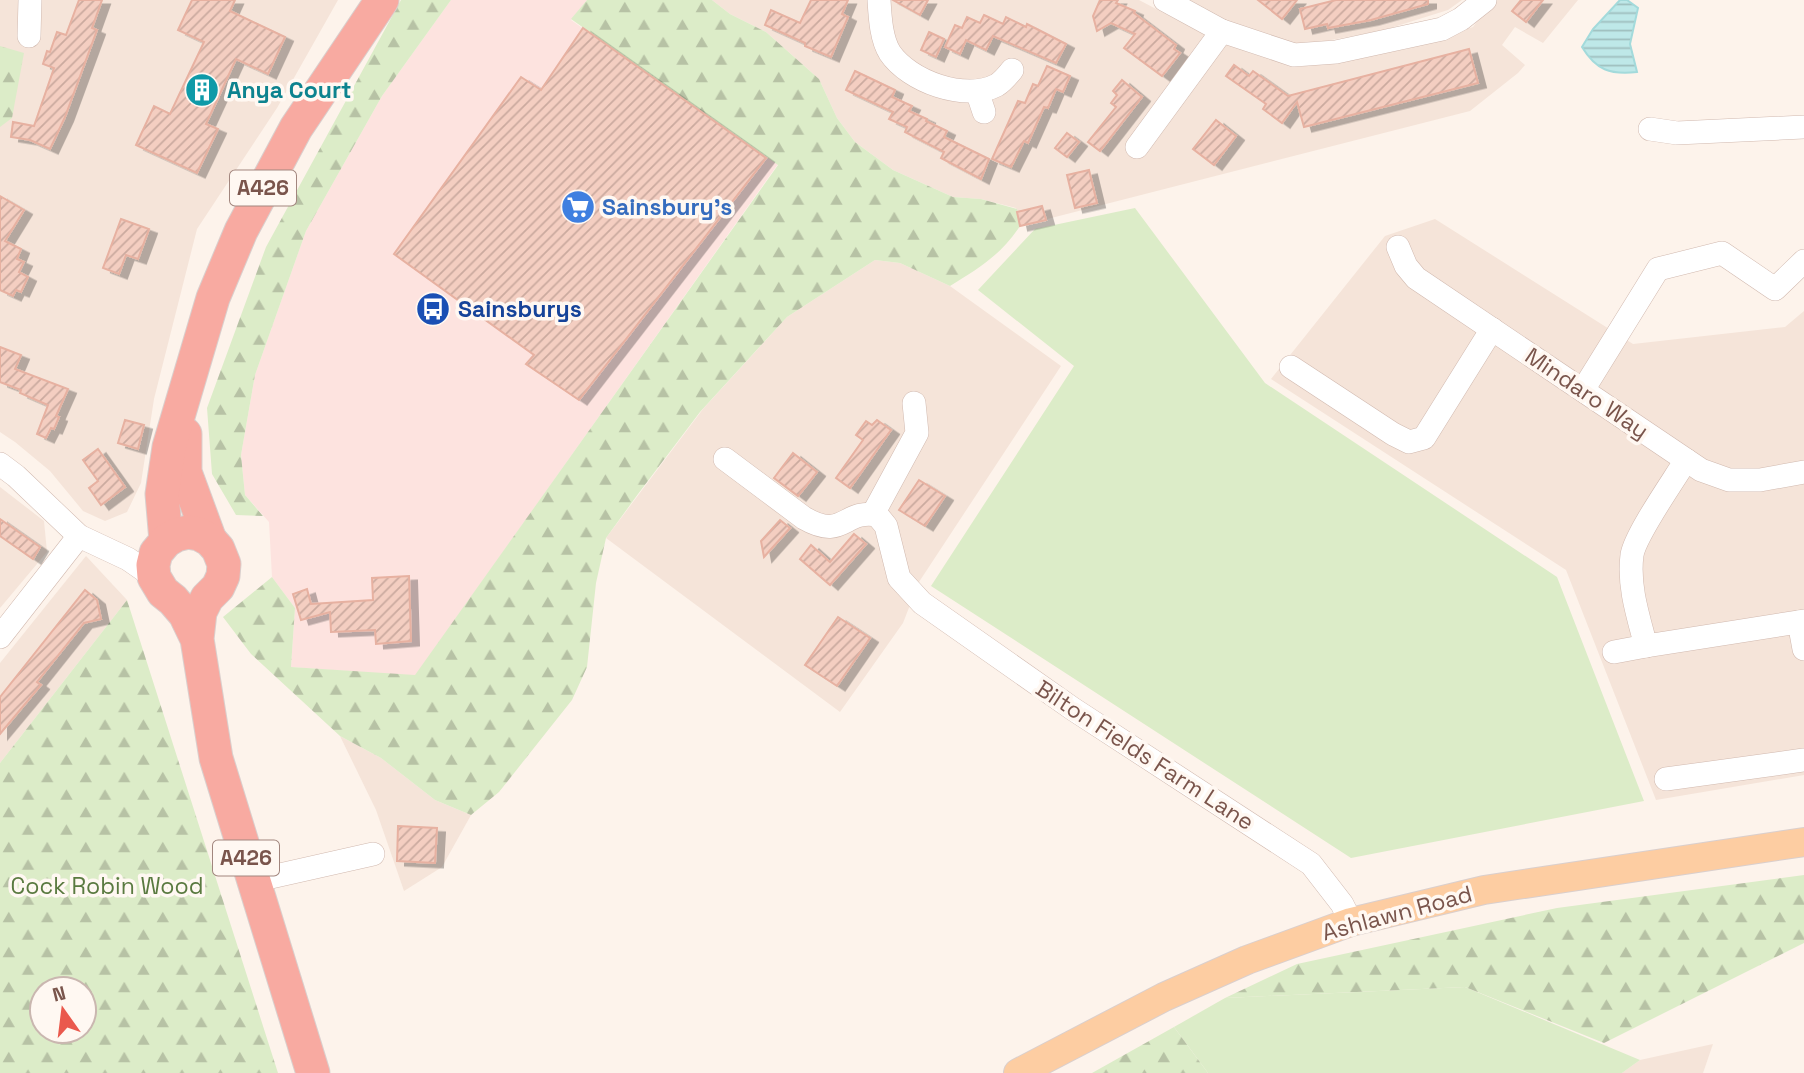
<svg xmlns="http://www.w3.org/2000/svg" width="1804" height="1073" viewBox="0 0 1804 1073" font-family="'Space Grotesk',sans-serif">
<defs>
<pattern id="forest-firs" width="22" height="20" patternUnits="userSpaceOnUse" patternTransform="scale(1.75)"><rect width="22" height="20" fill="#dcecc8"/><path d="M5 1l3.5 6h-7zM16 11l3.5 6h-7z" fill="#b7c2a5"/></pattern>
<pattern id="water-rules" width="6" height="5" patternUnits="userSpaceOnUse" patternTransform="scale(1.75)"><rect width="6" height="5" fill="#bee8e8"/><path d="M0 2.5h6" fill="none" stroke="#9fbfbe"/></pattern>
<pattern id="building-hatch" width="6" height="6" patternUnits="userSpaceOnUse" patternTransform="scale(1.75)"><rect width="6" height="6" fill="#f4cec1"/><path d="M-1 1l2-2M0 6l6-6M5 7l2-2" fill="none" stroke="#cbaa9f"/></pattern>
<filter id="shadow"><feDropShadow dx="8" dy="4.5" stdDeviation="0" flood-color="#0004"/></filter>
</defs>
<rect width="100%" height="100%" fill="#fdf3eb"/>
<g fill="#f5e4d9">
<path d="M0 0H338L277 108 197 229 154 399 141 483 127 512 105 521 83 511 50 471 15 442 0 432Z"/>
<path d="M712 0H1139L1202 33 1250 53 1299 67 1407 49 1473 27 1492 0H1578L1543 43 1515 27 1502 45 1525 65 1518 73 1470 111 1020 226 1016 208 981 199 953 197 893 170 855 142 837 118 819 79 766 32 730 14Z"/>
<path d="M1183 0H1462L1448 10 1384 30 1305 45 1253 33Z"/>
<path d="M1435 219 1633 344 1785 327 1804 311V775L1656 800 1566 570 1271 379 1385 236Z"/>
<path d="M875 260 900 263 950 286 1061 366 919 582 903 623 840 712 606 538 703 409 787 317Z"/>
<path d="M0 487 44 521 47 552 0 608Z"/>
<path d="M86 556 127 600 0 763V663Z"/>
<path d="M340 736 381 758 435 800 471 815 442 867 404 891 376 810Z"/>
<path d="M1713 1044 1703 1073H1622L1640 1060Z"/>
</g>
<path fill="#fde3df" d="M451 0H587L571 20 778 164 415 676 291 667 295 608 272 577 269 522 245 495 241 455 255 375 306 231 382 96Z"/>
<g fill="#dcecc8">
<path d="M1135 208 1265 383 1557 577 1644 801 1351 858 931 586 1074 366 978 290 1035 229Z"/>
<path d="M1465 987 1640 1060 1622 1073H1208L1174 1027 1225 998Z"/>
</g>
<g fill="url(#forest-firs)" fill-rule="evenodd">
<path d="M401 0H451L382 96 306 231 255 375 241 455 245 495 263 516 236 515 212 474 207 408 266 247Z"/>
<path d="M587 0H712L730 14 766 32 819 79 837 118 855 142 893 170 953 197 981 199 1017 209 1020 226C1001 255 979 268 950 286L900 263 875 260 787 317 700 412 638 494 606 538 596 583 587 667 572 700 499 792 471 815 435 800 381 758 340 736 251 654 223 617 272 577 295 608 291 667 415 675 778 165 571 19Z"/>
<path d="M0 46 24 53 12 118 0 127Z"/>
<path d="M127 600 278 1073H0V763ZM42 989H84V1031H42Z"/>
<path d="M1804 875V943L1604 1043 1465 987 1225 998 1297 964 1557 908Z"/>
<path d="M1174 1027 1208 1073H1092Z"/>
</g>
<path fill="url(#water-rules)" stroke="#a3dadb" stroke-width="2" d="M1620 0H1627L1638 8 1630 44 1637 72C1610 75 1596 70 1582 47L1593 29Z"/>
<g fill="url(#building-hatch)" stroke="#e7b1a1" stroke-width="2" filter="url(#shadow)">
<path d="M79 0H102L92 28 97 30 65 117 50 149 30 140 11 137 13 122 34 126 54 68 43 64 47 51 50 52 57 32 66 35Z"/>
<path d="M192 0H235L230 11 285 37 268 74 236 59 206 124 218 129 197 173 136 145 154 106 170 114 204 42 178 30Z"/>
<path d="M811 0H848L842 14 848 17 831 57 805 46V43L765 25 771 10 800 23Z"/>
<path d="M893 0H928L920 15Z"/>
<path d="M1100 0H1118L1116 3 1135 11 1134 13 1176 45 1174 49 1180 53 1162 76 1124 48 1135 34 1111 23 1097 31 1093 16Z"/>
<path d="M1258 0H1297L1282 19Z"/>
<path d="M1336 0H1428V4L1371 20 1328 28 1327 24 1305 29 1300 9Z"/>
<path d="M1521 0H1543L1526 22 1512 11Z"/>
<path d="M984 15 1003 24 1006 17 1026 27 1027 24 1066 44 1056 63 993 36 986 50 966 40 960 54 945 47 955 25 962 28 967 17 980 23Z"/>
<path d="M583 28 766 158 579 400 526 364 534 355 394 254 521 77 541 90Z"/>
<path d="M929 32 944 39 936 57 921 50Z"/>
<path d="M1469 49 1478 83 1304 127 1297 102 1282 123 1263 109 1266 104 1226 76 1234 65 1249 76 1253 71 1288 96Z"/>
<path d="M1047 66 1070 76 1063 92 1056 89 1048 108 1044 107 1028 143 1024 141 1011 167 992 159 1018 101 1025 103 1033 84 1038 86Z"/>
<path d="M855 71 895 90 892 97 912 106 909 111 927 119 926 121 947 131 944 137 989 159 981 179 941 158 944 152 905 132 907 127 889 119 893 112 846 90Z"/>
<path d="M1122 80 1142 97 1100 151 1088 142 1116 107 1111 103 1117 95 1113 91Z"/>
<path d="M1216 120 1236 136 1214 165 1193 149Z"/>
<path d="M1067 133 1079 142 1067 157 1055 148Z"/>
<path d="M1089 170 1097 203 1075 208 1067 175Z"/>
<path d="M0 196 24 210 5 241 21 249 17 259 24 262 19 272 28 277 21 292 16 290 13 296 0 290Z"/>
<path d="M1042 206 1046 220 1020 226 1017 212Z"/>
<path d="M121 219 149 229 138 259 126 255 119 274 103 268Z"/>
<path d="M0 347 21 355 15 369 68 389 56 416 59 417 54 429 51 428 46 438 37 434 48 405 20 393 21 390 0 382Z"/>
<path d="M125 420 144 425 138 449 118 443Z"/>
<path d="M877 420 891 430 850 488 836 478 863 440 856 435 866 421 872 425Z"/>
<path d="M98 449 125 487 101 505 89 488 98 481 83 460Z"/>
<path d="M793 453 817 472 798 496 774 478Z"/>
<path d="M919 480 945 496 925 526 899 510Z"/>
<path d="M0 519 40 547 33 559 0 536Z"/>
<path d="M780 520 790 528 764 557 761 541Z"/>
<path d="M854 534 866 544 830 585 800 559 811 545 830 562Z"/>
<path d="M409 576 411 641 376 644 375 630 331 632 330 612 301 620 293 594 307 589 311 604 373 600 372 578Z"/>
<path d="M85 590 97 600 101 619 84 623 37 682 41 685 0 734V697Z"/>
<path d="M838 617 870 638 837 686 805 665Z"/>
<path d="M398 826 437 828 435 863 397 861Z"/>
</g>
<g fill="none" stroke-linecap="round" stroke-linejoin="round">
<g stroke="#d1b9af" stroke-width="24">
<g id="minor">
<path d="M879 0C880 16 881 39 890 53 909 81 965 102 997 85 1002 82 1008 75 1012 70"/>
<path d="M1165 0 1222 31 1294 55 1336 52 1442 29 1461 19 1485 0"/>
<path d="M29 36 30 0"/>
<path d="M977 91 984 112"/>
<path d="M1650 129 1677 133 1804 127"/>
<path d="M1137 147 1222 31"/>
<path d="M1398 247 1406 266 1416 278 1701 470 1729 480H1760L1804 472"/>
<path d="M1291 367 1393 434 1409 442 1424 438 1492 329"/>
<path d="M1583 390 1658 269 1722 253 1775 289 1804 261"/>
<path d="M725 459 804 518C844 541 843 509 877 515L886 526 899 578 922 603 1073 709 1311 864 1342 904 1351 922"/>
<path d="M1686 460C1674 480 1635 535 1632 555 1628 586 1638 616 1646 646L1804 621"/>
<path d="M0 464 16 476 79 536 128 559 154 577"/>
<path d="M873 514 917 433 914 403"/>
<path d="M1799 622 1804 649"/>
<path d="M0 637 79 536"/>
<path d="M1614 652 1646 646"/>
<path d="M1666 779 1804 760"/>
<path d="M253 881 373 854"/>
</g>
</g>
<g stroke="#dacfcd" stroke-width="30">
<path id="major" d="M1018 1073 1164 997 1247 960 1351 922 1484 890 1804 842"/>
</g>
<g stroke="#dacfcd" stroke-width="35">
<g id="highway">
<path d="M185 434V472L210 540"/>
<path d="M166 541 162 494 169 447 213 298 241 231 296 128 382 0"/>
<path d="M197 639 185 614 173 600 163 592 154 577 153 565 156 553 166 541 176 535 188 532 199 534 210 540 218 549 224 564 223 576 218 587 207 598 200 612 197 639 216 758 313 1073"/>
</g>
</g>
<use href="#minor" stroke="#fff" stroke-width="23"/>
<use href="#major" stroke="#fdcda2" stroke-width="28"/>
<use href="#highway" stroke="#f8aaa1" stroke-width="33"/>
</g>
<defs>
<g id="building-disc" transform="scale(1.75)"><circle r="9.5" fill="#0f9aa8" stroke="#fff8f2"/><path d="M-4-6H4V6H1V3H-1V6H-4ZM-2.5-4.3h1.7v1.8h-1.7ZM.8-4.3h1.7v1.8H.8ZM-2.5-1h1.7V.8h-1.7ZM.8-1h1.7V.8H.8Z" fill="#fff"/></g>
<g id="supermarket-disc" transform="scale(1.75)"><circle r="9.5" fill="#3f7fe0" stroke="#fff8f2"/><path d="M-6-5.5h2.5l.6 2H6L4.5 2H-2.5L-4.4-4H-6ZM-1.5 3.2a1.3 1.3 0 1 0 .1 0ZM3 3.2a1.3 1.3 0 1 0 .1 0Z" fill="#fff"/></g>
<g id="bus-disc" transform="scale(1.75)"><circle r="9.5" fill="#1a4fb4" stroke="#fff8f2"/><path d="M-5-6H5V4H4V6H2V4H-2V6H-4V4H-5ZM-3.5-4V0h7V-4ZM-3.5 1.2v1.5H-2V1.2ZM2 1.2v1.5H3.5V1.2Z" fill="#fff"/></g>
</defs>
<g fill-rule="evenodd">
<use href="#building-disc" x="202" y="90"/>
<use href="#supermarket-disc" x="578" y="207"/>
<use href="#bus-disc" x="433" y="309"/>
</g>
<g text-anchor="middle" stroke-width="7" stroke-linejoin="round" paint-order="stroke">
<g fill="#fff8f2" stroke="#a2867e" stroke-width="2">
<rect x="230" y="170.5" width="66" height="35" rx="5"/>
<rect x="213" y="840.5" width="66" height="35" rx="5"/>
</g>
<g font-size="21" font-weight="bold" fill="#7a554c">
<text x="263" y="195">A426</text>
<text x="246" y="865">A426</text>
</g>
<g font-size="23" font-weight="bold" fill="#0d838f" stroke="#fff8f2" text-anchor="start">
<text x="227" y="98">Anya Court</text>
</g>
<g font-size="23" font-weight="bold" fill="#366cbe" stroke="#fff8f2" text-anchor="start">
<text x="602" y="215">Sainsbury's</text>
</g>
<g font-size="23" font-weight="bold" fill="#164399" stroke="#fff8f2" text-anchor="start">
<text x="458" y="317">Sainsburys</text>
</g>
<g font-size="23" fill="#7a554c" stroke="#fff8f2">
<text transform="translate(1587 393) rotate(34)" y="8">Mindaro Way</text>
<text transform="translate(1145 755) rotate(33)" y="8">Bilton Fields Farm Lane</text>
<text transform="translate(1397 913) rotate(-15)" y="8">Ashlawn Road</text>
</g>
<g font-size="23" fill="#5a7a40" stroke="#fff8f2">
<text x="107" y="894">Cock Robin Wood</text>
</g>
</g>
<g transform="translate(63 1010) rotate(346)"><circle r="33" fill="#fff8f2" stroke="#cab7b0" stroke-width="2"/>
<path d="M0-5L12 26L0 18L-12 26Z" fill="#ea594d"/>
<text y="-10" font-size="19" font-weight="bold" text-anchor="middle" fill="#7a554c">N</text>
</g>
</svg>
